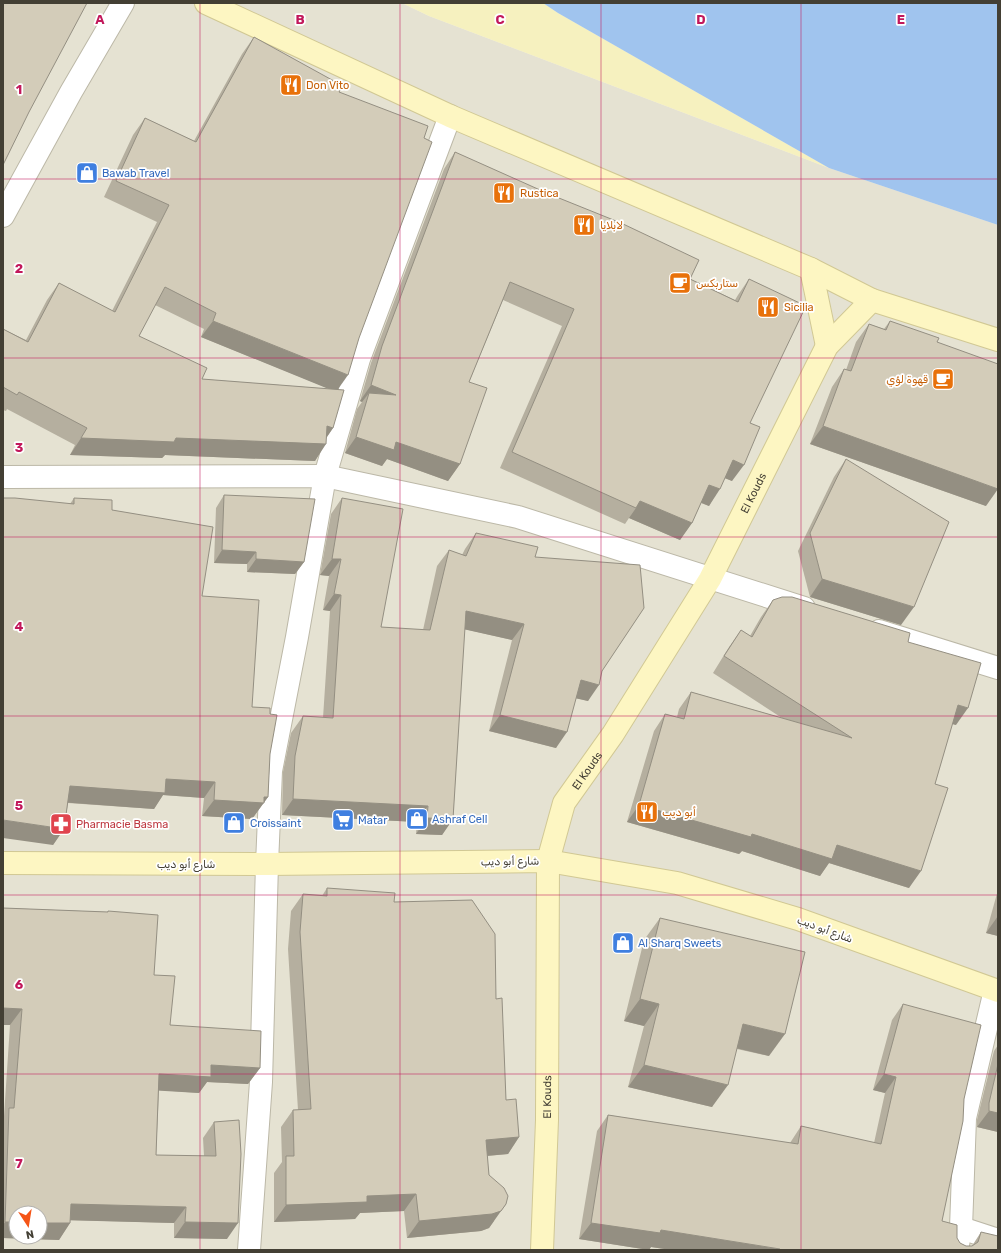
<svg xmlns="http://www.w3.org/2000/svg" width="1001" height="1253" viewBox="0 0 1001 1253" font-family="Rubik,'Noto Sans Arabic',sans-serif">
<rect width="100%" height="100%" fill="#f1efe4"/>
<path fill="#e5e2d2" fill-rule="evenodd" d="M3 3H402L429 16 829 168 998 225V1250H3ZM16 1213H40V1237H16Z"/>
<path fill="#f6f1bf" d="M402 3H543L558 13 829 168 429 16Z"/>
<path fill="#a0c4ee" d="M543 3H998V225L829 168 558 13Z"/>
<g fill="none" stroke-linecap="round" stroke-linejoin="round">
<g stroke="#bcb8a7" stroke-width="24">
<g id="street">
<path d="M3 216 71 92 123 3"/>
<path d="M3 477 325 476 518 517 804 608"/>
<path d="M879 631 998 668"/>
<path d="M961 1228 998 1240"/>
<path d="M249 1250 261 1082 267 864 271 771 297 637 325 476 359 359 450 116"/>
<path d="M957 1250 961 1228 965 1118 995 990"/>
</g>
</g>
<g stroke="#d1c894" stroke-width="24">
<g id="secondary">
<path d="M206 3 450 116 811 269 872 300 998 340"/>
<path d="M811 269 827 346"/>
<path d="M3 863 267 864 548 861 677 883 798 919 998 991"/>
<path id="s1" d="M542 1250 547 1120 548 861 564 803 613 734 710 579 827 346 872 300"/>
</g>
</g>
<use href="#street" stroke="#fff" stroke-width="22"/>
<use href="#secondary" stroke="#fdf6c2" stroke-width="22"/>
</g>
<g fill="#b5af9f" fill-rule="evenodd">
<path d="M254 37 339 92 424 138 338 390 333 428 327 437 315 461 165 455 162 458 70 455 75 445 7 409 6 411 3 410V329L26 340 47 300 59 283 112 311 157 222 104 197 133 135 145 118 194 141 242 54ZM155 305 204 329 201 337 330 389 202 379 139 336Z"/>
<path d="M455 152 690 279 735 300 738 295 749 279 750 423 732 481 725 478 709 506 701 503 692 523 680 540 629 518 625 524 500 468 562 326 503 300 469 382 460 464 448 481 387 459 382 466 345 453 357 409 362 402 360 401 371 363 444 169Z"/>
<path d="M890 321 937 342 986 506 810 444 832 387 844 369 846 370 856 342 869 324 884 329Z"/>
<path d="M846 459 901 625 810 597 798 551 834 477Z"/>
<path d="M224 495 304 562 295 574 247 572V564L214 563 216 508Z"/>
<path d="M74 498 112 510 202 596 252 707 270 714V754L268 797 252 819 202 816 204 798 163 795 154 809 68 803 64 829 53 845 70 504Z"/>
<path d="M342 498 381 627 423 630 437 566 449 550 462 555 465 549 476 533 535 557 602 671 588 701 576 698 556 748 489 731 512 640 464 629 453 819 442 835 416 834 417 822 282 815 283 772 291 733 303 716 323 718 330 611 323 610 329 576 320 575 331 514Z"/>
<path d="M773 600 908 642 956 725 952 724 935 784 909 888 829 863 820 876 742 851 739 854 627 822 654 731 665 714 677 717 679 709 691 692 782 718 713 673 729 647 741 630 750 636 761 617Z"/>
<path d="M327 888 394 902 496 999 506 1100 519 1137 508 1154 487 1156 494 1221 489 1228 481 1231 407 1238 404 1211 360 1213 355 1219 274 1222V1173L282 1162 281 1127 293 1110H298L288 949 291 911 303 894 322 896Z"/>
<path d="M998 890V936L986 933Z"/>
<path d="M3 908 107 912 108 911 154 975 170 1025 260 1068 248 1084 207 1082 199 1093 159 1090 156 1155 204 1156 203 1138 214 1122 227 1239 174 1238V1223L70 1220V1223L59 1240 3 1238V1117L4 1116 10 1025H3Z"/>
<path d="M660 918 769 1056 737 1049 712 1107 628 1087 644 1026 624 1021 644 940Z"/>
<path d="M903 1004 964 1099 942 1221 960 1243 966 1246H972L981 1232 998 1250H671L651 1247 649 1250 579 1239 597 1131 608 1115 790 1143 801 1126 874 1143 885 1093 873 1090 892 1020Z"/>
<path d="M998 1045V1132L977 1127V1120L994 1051Z"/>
</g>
<g fill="#948f82">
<path d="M213 321 348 375 336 392 201 337Z"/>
<path d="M371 385 396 395 369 393 362 402 360 401Z"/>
<path d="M327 426 333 428 322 444H326L315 461 165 455 162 458 70 455 81 438H176Z"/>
<path d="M823 426 998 489 986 506 810 444Z"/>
<path d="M356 437 396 442 460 464 448 481 387 459 382 466 345 453Z"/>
<path d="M733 460 744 465 732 481 722 477Z"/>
<path d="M709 485 720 489 709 506 697 501Z"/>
<path d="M640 501 692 523 680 540 629 518 636 508Z"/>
<path d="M222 550 256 552 247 564 214 563Z"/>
<path d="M256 559 304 562 295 574 247 572Z"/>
<path d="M332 559H341L329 576 320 575Z"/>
<path d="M822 579 914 607 901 625 810 597Z"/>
<path d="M334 594 341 595 330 611 323 610Z"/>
<path d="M466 611 524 624 512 640 454 627Z"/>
<path d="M581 680 599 685 588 701 570 697Z"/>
<path d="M958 705 968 708 956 725 946 722Z"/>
<path d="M500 715 567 732 556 748 489 731Z"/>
<path d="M166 779 215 782 204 798 163 795 154 809 59 802 70 786Z"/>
<path d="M264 797H268L252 819 202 816 214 800Z"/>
<path d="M293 799 428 806 417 822 282 815Z"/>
<path d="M639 805 752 834 837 845 921 871 909 888 829 863 820 876 742 851 739 854 627 822Z"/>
<path d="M427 818 453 819 442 835 416 834Z"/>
<path d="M3 820 64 829 53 845 3 838Z"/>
<path d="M998 916V936L986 933Z"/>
<path d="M640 999 659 1004 644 1026 624 1021Z"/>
<path d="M3 1008 22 1009 10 1025H3Z"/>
<path d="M743 1024 785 1034 769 1056 727 1046Z"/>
<path d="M211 1065 260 1068 248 1084 207 1082 199 1093 148 1090 159 1074Z"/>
<path d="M644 1065 728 1085 712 1107 628 1087Z"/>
<path d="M884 1074 896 1077 885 1093 873 1090Z"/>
<path d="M989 1111 998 1113V1132L977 1127Z"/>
<path d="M519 1137 508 1154 474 1157 486 1140Z"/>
<path d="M416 1194 404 1211 360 1213 355 1219 274 1222 286 1205 367 1196Z"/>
<path d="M71 1204 186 1207 174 1223 59 1220Z"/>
<path d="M506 1204 489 1228 481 1231 407 1238 419 1221Z"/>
<path d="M5 1222H16V1237H40V1223H70L59 1240 3 1238V1225Z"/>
<path d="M185 1222 238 1223 227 1239 174 1238Z"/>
<path d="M591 1223 661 1230 780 1249V1250H671L651 1247 649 1250 579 1239Z"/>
</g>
<g fill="#d3ccb9" stroke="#948f82">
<path d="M3 3H87L29 112 3 165Z"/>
<path d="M254 37 343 86 339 92 428 126 424 138 432 142 359 338 348 375 213 321 216 313 165 287 139 336 207 368 202 379 344 390 333 428 327 426 326 444 176 438 174 442 81 438 87 428 19 392 17 395 3 387V329L28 342 59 283 115 312 169 205 116 181 145 118 196 142Z"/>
<path d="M455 152 549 194 621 223 699 260 690 279 738 302 749 279 806 306 750 423 760 427 744 465 733 460 720 489 709 485 692 523 640 501 636 508 512 452 574 309 510 282 469 382 487 388 460 464 396 442 394 450 356 437 369 393 396 395 371 385 382 346Z"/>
<path d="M890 321 939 338 937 342 998 364V489L823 426 844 369 851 371 869 324 886 330Z"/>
<path d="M846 459 949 522 914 607 822 579 810 533Z"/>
<path d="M224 495 315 499 304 562 256 559V552L222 550Z"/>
<path d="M3 498H15L74 504V498L112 500V510L213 527 202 596 259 600 252 707 270 708V714L277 715 270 754 268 797H264V803L214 800 215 782 166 779 165 793 70 786 64 829 3 820Z"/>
<path d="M342 498 403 509 381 627 430 630 449 550 466 556 476 533 538 547 535 557 640 565 644 608 602 671 599 685 581 680 567 732 500 715 524 624 466 611 453 819 427 818 428 806 293 799 295 756 303 716 333 718 341 595 334 594 341 559H332Z"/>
<path d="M782 597H792L910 633 908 642 981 663 968 708 958 705 935 784 948 788 921 871 837 845 832 859 752 834 751 837 639 805 665 714 684 719 691 692 852 738 724 656 741 630 752 637 773 600Z"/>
<path d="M327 888 395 893 394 902 472 900 495 934 496 999 502 998 506 1100 516 1099 519 1137 486 1140 489 1175 504 1188 508 1196 506 1204 501 1211 492 1214 419 1221 416 1194 367 1196V1202L286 1205V1156H294L293 1110 311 1109 300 932 303 894 327 896Z"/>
<path d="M3 908 108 912V911L158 915 154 975 175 976 170 1025 261 1031 260 1068 211 1065V1077L159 1074 156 1155 216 1156 214 1122 239 1120 241 1154 238 1223 185 1222 186 1207 71 1204 70 1223H40V1213H16V1222H5L9 1108H14L22 1009 3 1008Z"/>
<path d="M660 918 805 952 785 1034 743 1024 728 1085 644 1065 659 1004 640 999Z"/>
<path d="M903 1004 981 1025 964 1099 963 1121 942 1221 957 1225V1238L960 1243 966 1246H972L978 1242 981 1232 998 1236V1250H780V1249L661 1230 660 1233 591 1223 608 1115 798 1144 801 1126 881 1144 896 1077 884 1074Z"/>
<path d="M998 1064V1113L989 1111V1103Z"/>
</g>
<path fill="none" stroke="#c2185b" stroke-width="1" stroke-opacity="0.55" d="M200 3V1250M400 3V1250M601 3V1250M801 3V1250M3 179H998M3 358H998M3 537H998M3 716H998M3 895H998M3 1074H998"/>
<defs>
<g id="restaurant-square" transform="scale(1.15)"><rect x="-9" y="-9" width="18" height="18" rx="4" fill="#e8710a" stroke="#fff"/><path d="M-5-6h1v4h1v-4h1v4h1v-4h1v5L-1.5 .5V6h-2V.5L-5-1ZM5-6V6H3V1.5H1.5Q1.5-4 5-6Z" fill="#fff"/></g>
<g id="shop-square" transform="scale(1.15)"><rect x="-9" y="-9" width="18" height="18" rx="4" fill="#3f7fe0" stroke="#fff"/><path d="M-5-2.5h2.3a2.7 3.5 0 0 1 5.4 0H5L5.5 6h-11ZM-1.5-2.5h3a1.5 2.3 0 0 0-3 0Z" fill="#fff"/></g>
<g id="cafe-square" transform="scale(1.15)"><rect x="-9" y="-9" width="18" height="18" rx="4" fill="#e8710a" stroke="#fff"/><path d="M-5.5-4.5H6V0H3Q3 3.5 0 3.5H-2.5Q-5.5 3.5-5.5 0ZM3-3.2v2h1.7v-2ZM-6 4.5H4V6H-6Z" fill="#fff"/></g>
<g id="supermarket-square" transform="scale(1.15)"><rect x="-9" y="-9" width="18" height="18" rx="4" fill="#3f7fe0" stroke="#fff"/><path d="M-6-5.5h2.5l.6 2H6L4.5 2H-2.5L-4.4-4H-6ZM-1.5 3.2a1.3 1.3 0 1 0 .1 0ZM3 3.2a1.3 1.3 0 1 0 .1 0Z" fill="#fff"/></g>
<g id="pharmacy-square" transform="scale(1.15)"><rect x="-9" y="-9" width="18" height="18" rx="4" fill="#e0444e" stroke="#fff"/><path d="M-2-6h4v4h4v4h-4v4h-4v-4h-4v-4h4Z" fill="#fff"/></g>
</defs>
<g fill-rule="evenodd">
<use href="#restaurant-square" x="291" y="85"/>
<use href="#shop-square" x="87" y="173"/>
<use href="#restaurant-square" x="504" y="193"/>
<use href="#restaurant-square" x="584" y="225"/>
<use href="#cafe-square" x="680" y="283"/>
<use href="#restaurant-square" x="768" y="307"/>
<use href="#cafe-square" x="943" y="379"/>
<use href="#restaurant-square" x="647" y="812"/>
<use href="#shop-square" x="417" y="819"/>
<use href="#supermarket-square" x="343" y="820"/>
<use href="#shop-square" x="234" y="823"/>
<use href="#pharmacy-square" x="61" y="824"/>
<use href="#shop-square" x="623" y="943"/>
</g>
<g text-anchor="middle" stroke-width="3.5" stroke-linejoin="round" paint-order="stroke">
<g font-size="11" fill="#c56008" stroke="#fff" text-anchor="start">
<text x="306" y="89">Don Vito</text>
<text x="520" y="197">Rustica</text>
<text x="600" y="229">لابلايا</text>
<text x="696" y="287">ستاربكس</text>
<text x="784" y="311">Sicilia</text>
<text x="928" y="383" text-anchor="end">قهوة لؤي</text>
<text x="662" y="816">أبو ديب</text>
</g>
<g font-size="11" fill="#366cbe" stroke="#fff" text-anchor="start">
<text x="102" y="177">Bawab Travel</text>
<text x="432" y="823">Ashraf Cell</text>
<text x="358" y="824">Matar</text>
<text x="250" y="827">Croissaint</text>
<text x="638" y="947">Al Sharq Sweets</text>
</g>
<g font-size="11" fill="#433f34" stroke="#fff">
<text dy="4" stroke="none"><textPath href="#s1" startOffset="813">El Kouds</textPath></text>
<text dy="4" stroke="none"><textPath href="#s1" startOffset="489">El Kouds</textPath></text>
<text transform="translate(510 861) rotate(-1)" y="4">شارع أبو ديب</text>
<text x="186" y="868">شارع أبو ديب</text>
<text transform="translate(825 929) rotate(20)" y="4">شارع أبو ديب</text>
<text dy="4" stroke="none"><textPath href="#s1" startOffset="153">El Kouds</textPath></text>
</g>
<g font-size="11" fill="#be3a42" stroke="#fff" text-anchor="start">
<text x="76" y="828">Pharmacie Basma</text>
</g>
</g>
<g font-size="13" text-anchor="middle" font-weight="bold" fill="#c2185b" stroke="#fff" stroke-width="3.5" stroke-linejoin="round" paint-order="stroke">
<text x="100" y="24">A</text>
<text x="300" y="24">B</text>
<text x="500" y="24">C</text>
<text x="701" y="24">D</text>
<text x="901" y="24">E</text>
<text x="19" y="94">1</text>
<text x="19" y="273">2</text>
<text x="19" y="452">3</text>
<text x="19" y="631">4</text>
<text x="19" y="810">5</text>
<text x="19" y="989">6</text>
<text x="19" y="1168">7</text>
</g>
<rect width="1001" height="1253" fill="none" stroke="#433f34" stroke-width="8"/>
<g transform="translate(28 1225) rotate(168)"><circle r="19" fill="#ffffff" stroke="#b4b2ae"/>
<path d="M0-3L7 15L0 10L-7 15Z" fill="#f55517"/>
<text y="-6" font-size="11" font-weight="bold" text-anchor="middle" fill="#433f34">N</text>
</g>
</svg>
